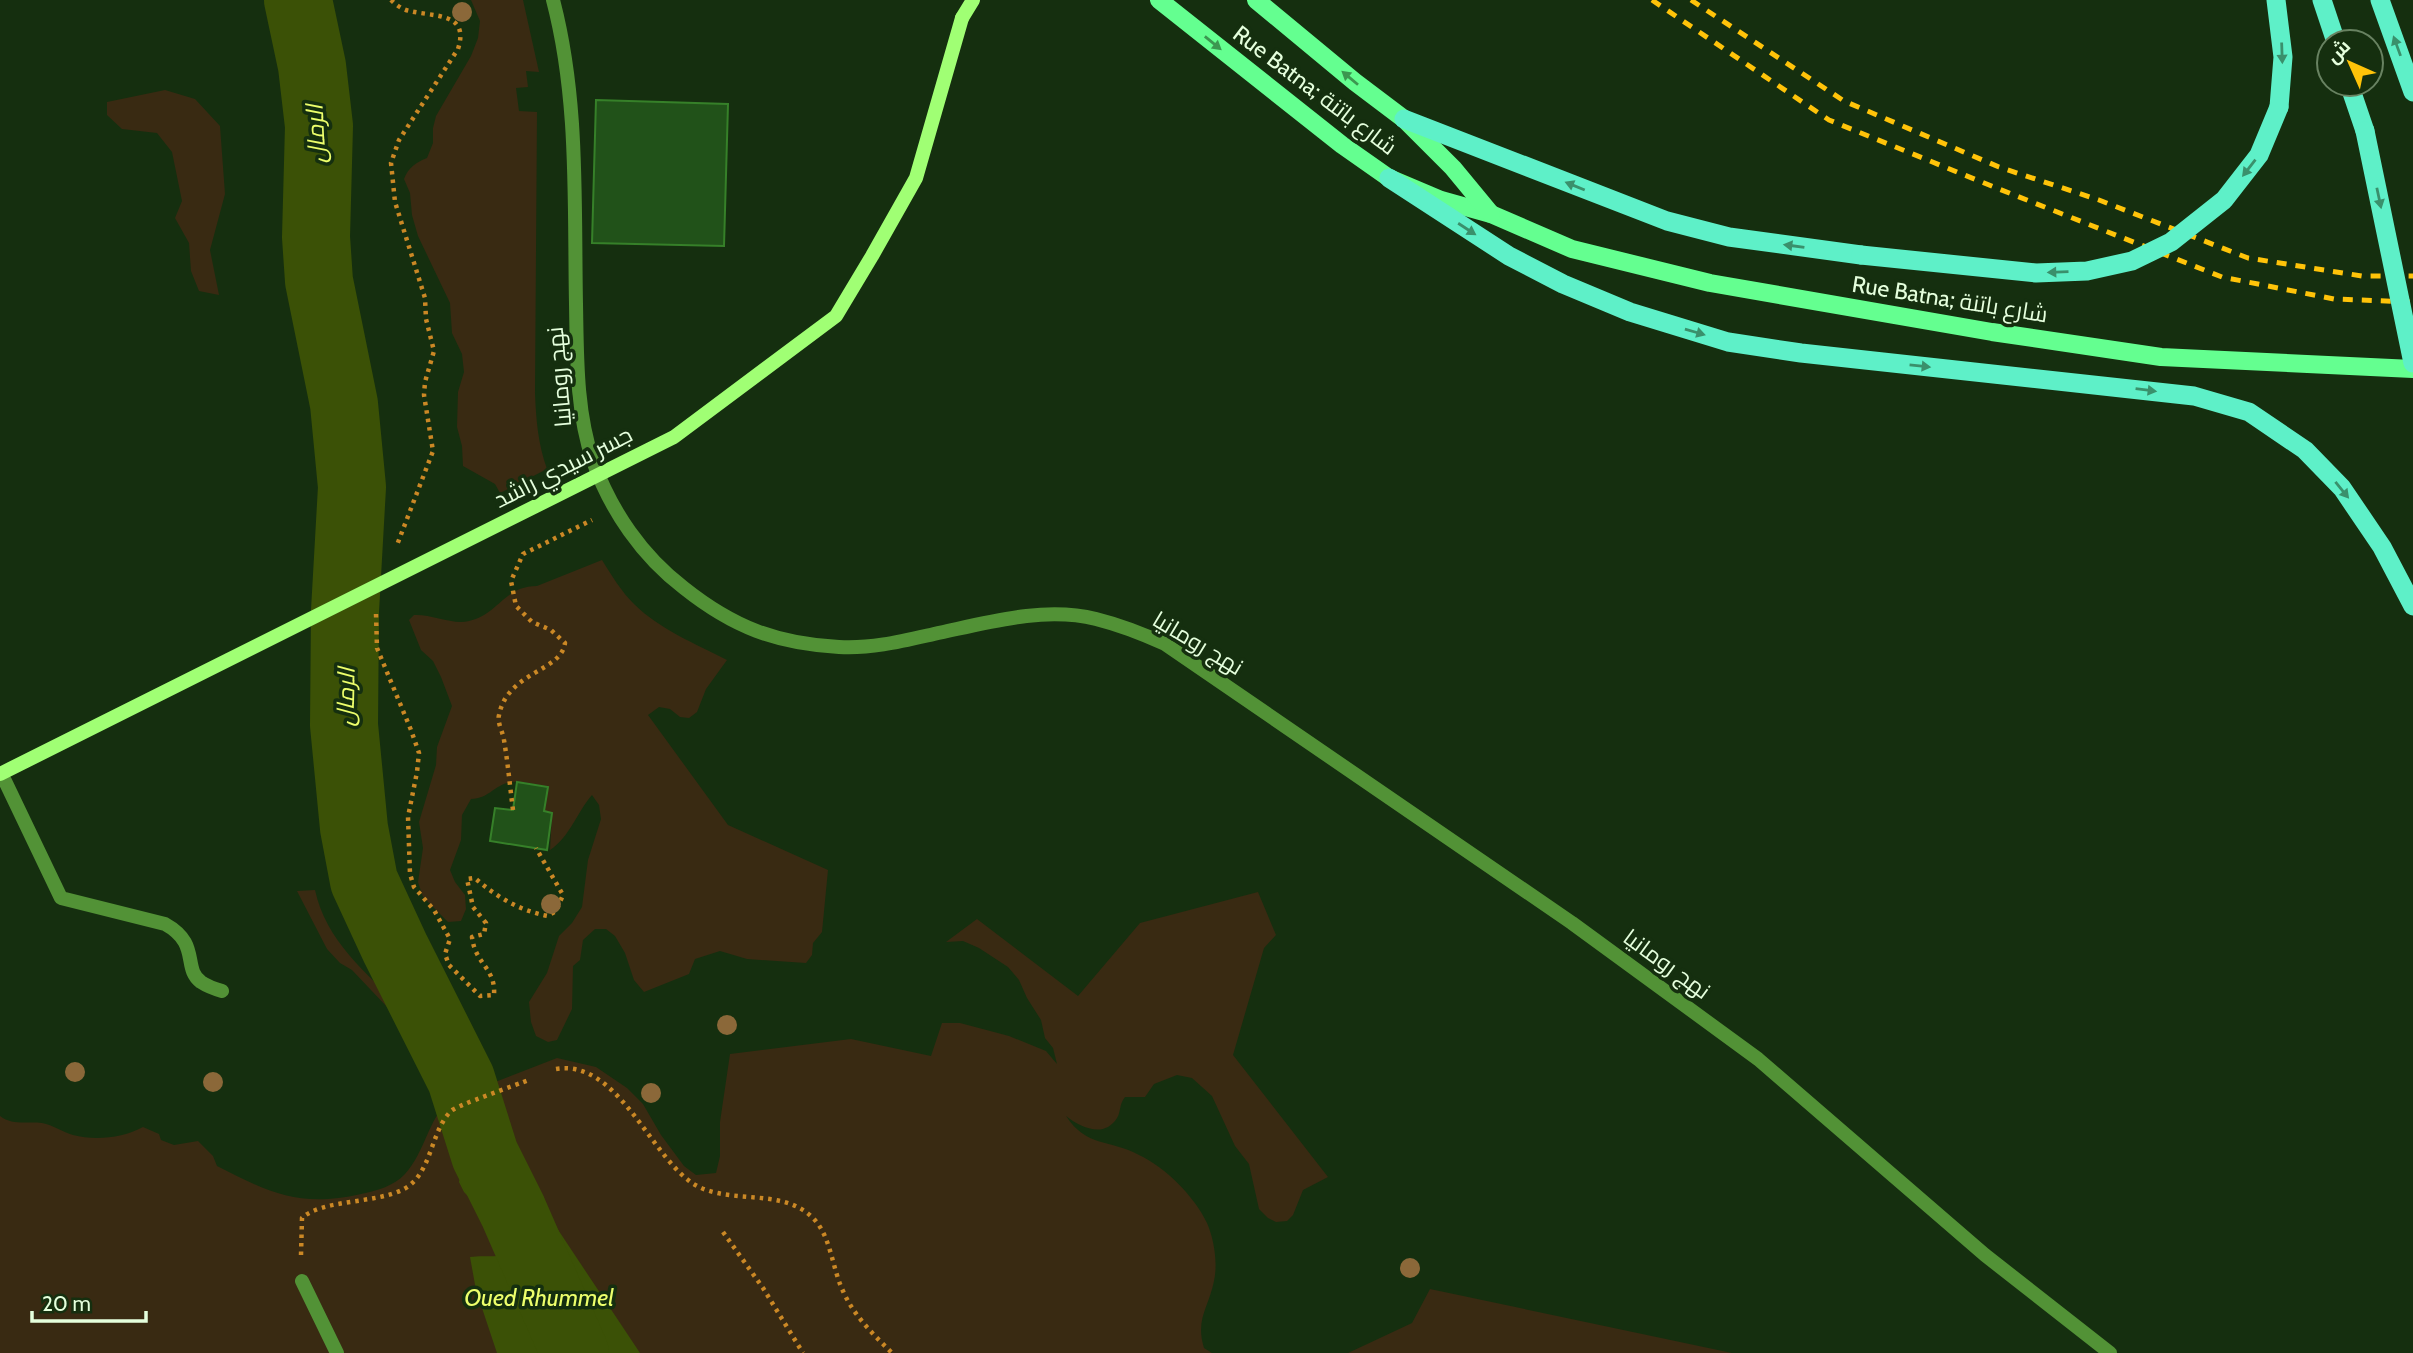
<svg xmlns="http://www.w3.org/2000/svg" width="2413" height="1353" viewBox="0 0 2413 1353" font-family="Cabin,Cairo,sans-serif">
<rect width="100%" height="100%" fill="#152f0f"/>
<g fill="#392a12">
<path d="M471 0H523L539 72 526 71 528 87 516 88 519 111 537 112 535 393C536 419 538 444 547 469L500 493 495 484 463 466 462 446 457 427 458 392 464 372 462 354 452 333 450 303 418 236 412 215 410 193 404 179C409 167 415 163 427 158L433 143V128L436 116 471 56 478 38 480 21Z"/>
<path d="M165 90 195 99 220 126 225 194 210 250 219 295 199 291 191 271 189 243 175 218 182 201 172 152 157 133 122 129 107 115V102Z"/>
<path d="M602 560C612 576 621 591 634 604 659 629 696 644 727 660L706 689 697 712 689 718 680 717 670 709 659 707 648 715 728 825 828 870 822 932 813 943 812 955 806 963 747 959 720 951 695 959 689 974 644 992 634 980 625 953 615 936 606 929H595L583 940 580 960 573 966 572 1009 557 1040 548 1042 536 1036 531 1022 529 1002 547 973 559 936 572 923 582 907 588 860 601 819 599 805 592 795C577 812 570 837 550 850L552 813 544 811 547 786C535 785 519 779 507 783 493 787 489 798 471 799L462 815 461 840 450 870 455 882 465 895 466 909 461 921 448 922 423 897 418 882 423 848 419 822 436 765 437 747 452 706 441 677 433 661 421 650 409 620 414 615C432 614 452 625 469 621 499 614 504 586 537 586Z"/>
<path d="M315 890C326 941 366 973 402 1008L389 1009 352 970 340 963 327 949 297 891Z"/>
<path d="M1258 892 1276 935 1264 948 1233 1055 1328 1177 1303 1190 1293 1215 1287 1221 1276 1222 1268 1218 1259 1209 1249 1164 1235 1146 1212 1096 1192 1078 1177 1075 1154 1084 1145 1097H1125C1119 1104 1121 1112 1117 1118 1104 1139 1080 1127 1066 1116 1087 1148 1110 1139 1139 1155 1166 1168 1194 1196 1207 1223 1214 1239 1218 1263 1214 1281 1209 1307 1195 1319 1204 1348L1212 1353H0V1116C13 1126 27 1121 42 1123 53 1125 63 1132 73 1135 95 1141 123 1138 143 1127L159 1134 161 1140 174 1145 198 1141 213 1156 217 1166C270 1193 300 1208 361 1194 376 1191 394 1186 405 1174 425 1152 428 1120 449 1100L557 1058 596 1067 627 1088 643 1104 661 1135 684 1166 696 1175 716 1173 720 1156V1122L730 1054 851 1039 931 1056 942 1023H960L1009 1036 1046 1051 1057 1064 1053 1048 1045 1038 1041 1020 1027 998 1019 980 1008 967 979 948 963 941 946 942 977 919 1078 996 1140 923Z"/>
<path d="M1430 1289 1732 1353H1348L1412 1323Z"/>
</g>
<path fill="#3b5106" d="M486 1107 491 1135 509 1156 640 1353H497L476 1290 470 1257C483 1255 494 1258 507 1254L510 1248 492 1233 477 1205 464 1192 459 1182C465 1156 467 1147 459 1121Z"/>
<g fill="none" stroke-linecap="round" stroke-linejoin="round">
<path stroke="#3b5106" stroke-width="68" d="M298 0 312 66 319 126 316 237 319 281 344 404 352 487 345 611 344 725 354 828 364 881 395 948 461 1079 485 1155 513 1211 575 1353"/>
</g>
<g fill="#215219" stroke="#368029" stroke-width="2">
<path d="M596 100 728 104 724 246 592 243Z"/>
<path d="M517 782 548 787 544 811 552 813 547 850 490 841 495 808 513 810Z"/>
</g>
<g fill="none" stroke-linecap="round" stroke-linejoin="round">
<g stroke="#cb8825" stroke-width="4.5" stroke-dasharray="3.5 5" stroke-linecap="butt">
<path d="M391 0C396 5 403 10 410 11 434 17 470 12 458 49L399 140 391 163 395 202 425 298 426 319 434 351 425 382 424 395 433 451 397 545"/>
<path d="M376 614 377 648 411 730 419 753 417 772 408 817 410 874 414 887 434 910 450 939 445 954 449 965 480 996 494 995C496 968 475 964 472 937L484 934 486 923 473 907 467 879 475 878C496 897 521 911 548 916L556 911 563 895 536 848"/>
<path d="M513 810C510 787 508 764 504 740 503 732 497 723 499 715 508 671 561 672 565 643L551 630 532 622 516 606 511 581 523 554 592 520"/>
<path d="M556 1069C615 1059 648 1149 688 1180 723 1208 780 1185 813 1218 831 1236 832 1268 843 1291 854 1316 873 1334 892 1353"/>
<path d="M723 1232 763 1288 803 1353"/>
<path d="M301 1255 302 1218C323 1199 375 1204 404 1189 432 1174 430 1132 451 1111 457 1105 517 1085 531 1079"/>
</g>
<path stroke="#529236" stroke-width="14" d="M0 776 5 781 61 898 165 924C201 944 182 968 201 982 207 986 215 989 222 991"/>
<path stroke="#529236" stroke-width="14" d="M302 1281 337 1353"/>
<path stroke="#529236" stroke-width="14" d="M553 0C579 99 574 202 576 304 577 356 576 411 593 461 611 511 642 556 684 588 733 627 777 644 839 647 871 649 903 641 934 634 986 623 1043 606 1096 619 1120 625 1143 634 1165 644L1572 923 1758 1059 1985 1255 2110 1353"/>
<path stroke="#a0ff74" stroke-width="14" d="M962 18 973 0"/>
<g stroke="#64ff90" stroke-width="18">
<path d="M1159 0 1342 145 1389 178 1441 200 1491 214 1572 249 1710 283 1992 332 2161 357 2413 369"/>
<path d="M1256 0 1355 82 1404 119 1453 168 1491 214"/>
</g>
<g stroke="#5ef0c8" stroke-width="19">
<path d="M2276 0 2283 57 2279 107"/>
<path d="M2322 0 2336 42"/>
<path d="M2380 0 2413 92"/>
<path d="M2349 84 2365 131"/>
<path d="M1404 119 1667 221 1729 237 1861 255"/>
<path d="M1389 178 1509 256 1563 284 1630 312 1728 342 1801 353 2194 396 2249 412 2305 450 2342 488 2382 547 2413 606"/>
</g>
<g stroke="#ffc309" stroke-width="5" stroke-dasharray="10 9" stroke-linecap="butt">
<path d="M1652 0 1829 120 1999 189 2222 277 2334 299 2413 302"/>
<path d="M1691 0 1844 101 1999 167 2099 200 2248 258 2362 276H2413"/>
</g>
<path stroke="#a0ff74" stroke-width="14" d="M0 774 674 437 836 316 872 256 916 178 962 18"/>
<g stroke="#5ef0c8" stroke-width="19">
<path d="M2365 131 2413 363"/>
<path d="M1861 255 2036 273 2087 271 2132 261 2171 242 2224 200 2259 155 2279 107"/>
</g>
</g>
<g fill="#8b6839">
<circle cx="462" cy="12" r="10"/>
<circle cx="551" cy="904" r="10"/>
<circle cx="727" cy="1025" r="10"/>
<circle cx="75" cy="1072" r="10"/>
<circle cx="213" cy="1082" r="10"/>
<circle cx="651" cy="1093" r="10"/>
<circle cx="1410" cy="1268" r="10"/>
</g>
<defs><path id="oneway-solid" d="M-6-.8H1V-3.2L6.5 0L1 3.2V.8H-6Z" transform="scale(1.75)"/></defs>
<g fill="#3c9750">
<use href="#oneway-solid" transform="translate(1213 43) rotate(39)"/>
<use href="#oneway-solid" transform="translate(1350 78) rotate(-140)"/>
</g>
<g fill="#3a906c">
<use href="#oneway-solid" transform="translate(2397 46) rotate(-110)"/>
<use href="#oneway-solid" transform="translate(2282 53) rotate(88)"/>
<use href="#oneway-solid" transform="translate(2249 168) rotate(128)"/>
<use href="#oneway-solid" transform="translate(1575 186) rotate(-158)"/>
<use href="#oneway-solid" transform="translate(2379 198) rotate(78)"/>
<use href="#oneway-solid" transform="translate(1467 229) rotate(33)"/>
<use href="#oneway-solid" transform="translate(1794 246) rotate(-172)"/>
<use href="#oneway-solid" transform="translate(2058 272) rotate(178)"/>
<use href="#oneway-solid" transform="translate(1695 332) rotate(16)"/>
<use href="#oneway-solid" transform="translate(1920 366) rotate(6)"/>
<use href="#oneway-solid" transform="translate(2146 390) rotate(7)"/>
<use href="#oneway-solid" transform="translate(2342 490) rotate(51)"/>
</g>
<g text-anchor="middle" stroke-width="7" stroke-linejoin="round" paint-order="stroke">
<g font-size="23" fill="#e5ffdd" stroke="#152f0f">
<text transform="translate(1315 90) rotate(37)" y="8">Rue Batna; شارع باتنة</text>
<text transform="translate(1950 299) rotate(9)" y="8">Rue Batna; شارع باتنة</text>
<text transform="translate(559 377) rotate(-95)" y="8">نهج رومانيا</text>
<text transform="translate(563 467) rotate(-27)" y="8">جسر سيدي راشد</text>
<text transform="translate(1198 643) rotate(31)" y="8">نهج رومانيا</text>
<text transform="translate(1667 964) rotate(36)" y="8">نهج رومانيا</text>
</g>
<g font-size="24" font-style="italic" fill="#edff6b" stroke="#152f0f">
<text transform="translate(316 134) rotate(-93)" y="8">الرمال</text>
<text transform="translate(346 697) rotate(-89)" y="8">الرمال</text>
<text x="539" y="1306">Oued Rhummel</text>
</g>
</g>
<g transform="translate(2350 63) rotate(315)"><circle r="33" fill="#152f0f" stroke="#688261" stroke-width="2"/>
<path d="M0-5L12 26L0 18L-12 26Z" fill="#ffc309"/>
<text y="-10" font-size="19" font-weight="bold" text-anchor="middle" fill="#e5ffdd">ش</text>
</g>
<path d="M32 1311v10h114v-10" fill="none" stroke="#e5ffdd" stroke-width="3.5"/>
<text x="42" y="1311" font-size="21" fill="#e5ffdd" stroke="#152f0f" stroke-width="5" paint-order="stroke">20 m</text>
</svg>
